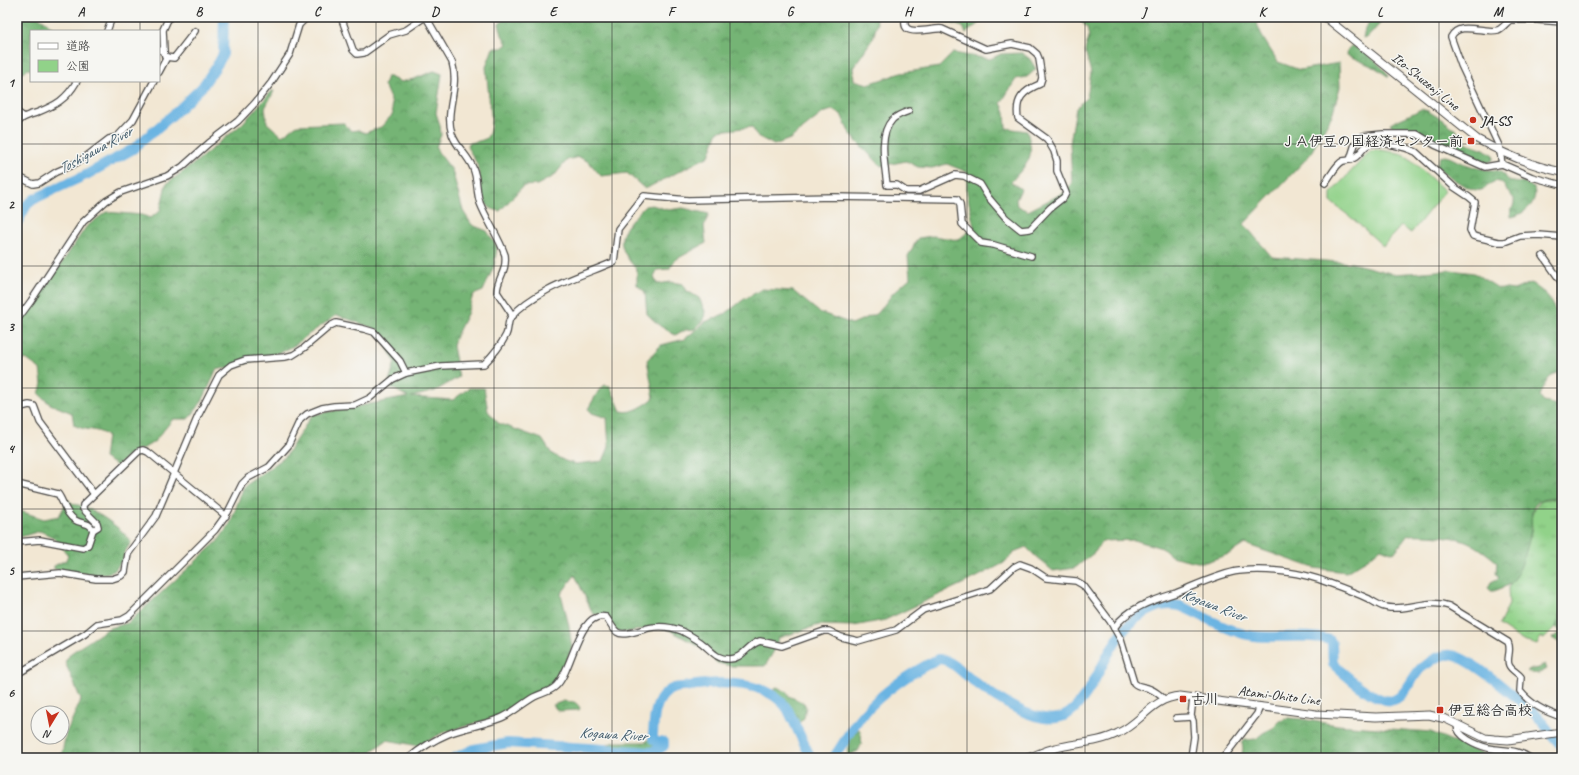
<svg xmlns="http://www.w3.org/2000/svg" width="1579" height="775" viewBox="0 0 1579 775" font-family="Caveat,'Klee One',sans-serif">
<defs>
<pattern id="grass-tufts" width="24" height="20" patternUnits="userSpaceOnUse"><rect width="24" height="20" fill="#91d289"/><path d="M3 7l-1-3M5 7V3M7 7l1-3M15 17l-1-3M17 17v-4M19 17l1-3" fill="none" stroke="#7db476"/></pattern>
<pattern id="forest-crowns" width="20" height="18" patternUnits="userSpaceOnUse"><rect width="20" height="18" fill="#74b475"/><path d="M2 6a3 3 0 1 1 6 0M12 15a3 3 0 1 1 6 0" fill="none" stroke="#5f9360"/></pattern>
</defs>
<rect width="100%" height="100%" fill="#f6f6f2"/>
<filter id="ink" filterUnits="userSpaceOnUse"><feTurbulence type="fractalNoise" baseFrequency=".025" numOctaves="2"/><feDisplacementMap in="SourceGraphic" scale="8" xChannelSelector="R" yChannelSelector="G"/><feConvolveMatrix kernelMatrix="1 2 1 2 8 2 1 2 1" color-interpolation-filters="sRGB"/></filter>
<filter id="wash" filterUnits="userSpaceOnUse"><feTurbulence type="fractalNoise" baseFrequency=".012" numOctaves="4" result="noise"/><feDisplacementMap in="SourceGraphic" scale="16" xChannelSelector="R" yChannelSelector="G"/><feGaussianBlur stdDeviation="0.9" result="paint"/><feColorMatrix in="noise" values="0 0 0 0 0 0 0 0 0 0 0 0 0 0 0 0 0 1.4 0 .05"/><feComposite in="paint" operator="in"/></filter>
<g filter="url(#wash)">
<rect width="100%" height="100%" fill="#f2e7d3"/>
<path fill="url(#grass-tufts)" stroke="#5e7e5a" d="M1562 496V609L1556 627 1544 639 1540 637 1537 645 1523 641 1499 625 1509 604 1508 588 1516 575 1525 553 1532 528 1531 518 1534 509 1541 501 1553 499Z"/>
<g fill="url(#forest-crowns)" stroke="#507050">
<path d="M17 17C39 17 40 14 55 31H31V70L28 69 17 76Z"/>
<path d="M506 17H876L877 24 873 38 853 68 854 80 868 84 901 73 939 67 953 53 990 59 1001 54 1022 53 1030 59 1036 69 1027 77 1016 79 1001 103 1005 112 1006 128 1027 131C1035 159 1029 161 1011 182L1021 189 1016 200 1017 206 1028 211 1063 193 1072 184 1070 143 1076 108 1087 97 1091 73 1085 50 1089 37 1087 27 1076 17H1254L1263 38 1278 62 1300 70 1339 63 1340 87 1332 115 1309 156 1244 224 1272 257 1352 263 1394 274 1451 270 1474 273 1498 288 1514 290 1531 283 1546 294 1562 322V371C1548 374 1545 384 1540 396L1544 402 1561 406 1562 407V496C1554 501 1543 496 1536 504 1530 509 1532 521 1531 528 1530 541 1520 575 1511 583 1506 587 1499 589 1494 591H1491L1488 588 1491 582 1499 578 1496 573 1497 562C1489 555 1473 543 1463 540 1452 536 1420 534 1408 535L1394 553 1381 548 1368 559 1346 572 1314 568 1245 544 1229 554 1206 562H1197L1171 556 1162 548 1134 540 1102 541 1095 552 1075 568 1053 571 1034 555 1026 547 1016 551 1004 563 977 577 885 620 854 626 819 625 778 638 775 649 765 666H731L717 663 702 648 662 626 622 633 616 631 606 616 593 614 575 575 561 594 569 626 572 648 557 684 504 715 442 733 419 746 387 740 362 758H52L62 753 66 733 81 700 65 662 71 653 109 628 128 623 218 541 230 524 244 486 285 457 312 415 408 397 388 386 395 362 378 330 337 315 309 334 295 345 284 351 245 364 216 370C209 387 202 406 188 419H173L154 442 144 448 135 451 117 466 104 458 107 436C96 427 86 432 74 425L72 413 50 404 39 394 42 384 40 369 26 359 17 360V327L33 306 86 227 106 212 142 215 150 218 160 211 166 184 191 166 242 124 272 91H274L265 108 267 123 282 136 297 125 344 123 351 131 358 130 365 133 381 127 393 114 391 101 384 85 387 76 401 82 414 79 434 71 442 74 436 113 440 125 441 135 436 147 438 152 452 170 463 211 472 225 487 231 497 247 494 266 483 291 473 295 467 314 455 338 453 346 459 377 435 391 411 397 453 400 469 388H484L488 411 498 423 542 439 552 454 565 461 575 464 603 461 609 447 607 418 592 413 588 409 599 390 605 385 610 386 621 411C633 414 645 405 654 398L647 360 661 345 685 339 705 322 725 314 743 300 762 289 793 291 819 312 852 324 878 313 893 293 910 278 908 256 918 238 933 236 958 240 974 227 967 193V172L947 164 932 168 918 167 906 161 881 166 856 141 848 130 841 114 832 110 823 113 790 139 774 145 757 136 752 127 718 131 709 156 645 189 627 173 601 176 589 162 579 157 567 160 554 176 537 185 523 186 500 211C476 209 482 180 477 164 474 158 471 153 467 147L469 143C474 142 481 141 485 139 492 135 492 114 490 108L486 67 493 48H502L507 44 502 35 499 24Z"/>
<path d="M942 17H987L966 33 963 27 944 21Z"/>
<path d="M1372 17H1386L1368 37 1363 39 1365 29Z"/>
<path d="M1352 46C1360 47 1388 70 1389 77L1376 68 1347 55 1346 52Z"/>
<path d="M1421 109 1428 111 1449 124 1461 135 1462 140 1467 143 1484 149 1493 155 1494 158 1492 161 1486 163 1468 157 1461 153 1450 150 1444 144 1431 140 1421 133 1395 129 1390 124C1401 118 1411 115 1421 109Z"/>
<path d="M1445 156C1452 157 1456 161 1462 163 1469 165 1477 168 1483 169 1488 171 1494 169 1499 171 1504 173 1504 179 1510 181 1517 184 1527 181 1533 188 1537 193 1534 200 1531 205 1526 211 1517 217 1510 217 1510 210 1515 207 1514 198 1507 194 1505 184 1500 182 1491 179 1488 188 1481 190 1470 193 1444 173 1436 166L1440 157Z"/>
<path d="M652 205 668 210 683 208 709 214 704 226 706 243 675 260 669 269 657 270 654 277 657 284 671 282 683 284 687 291 699 298 705 311 704 319 695 329 686 330 675 335 660 326 647 314 645 292 637 285V270C611 241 621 231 645 206Z"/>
<path d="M68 500C75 506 78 504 85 507 100 514 123 529 131 542L125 552 123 560 114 571 98 576 54 569V566L66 560 68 555 53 537 40 531 17 538V510L44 519 59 516Z"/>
<path d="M1562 609V647L1560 643 1552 638 1561 632 1556 627Z"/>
<path d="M1545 664 1547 669C1541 673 1535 675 1528 672V670L1538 668Z"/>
<path d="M777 687 787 692 789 696 804 703 806 707 804 718 799 723 794 718 785 700 775 691V688Z"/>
<path d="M564 701C573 703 574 699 580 708L579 710 558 711 553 705Z"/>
<path d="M1288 718 1301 719 1337 725 1431 732 1492 758H1241L1243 749 1242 743 1245 740 1256 739 1263 733 1273 728 1280 721Z"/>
<path d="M859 729C863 736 862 744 858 751L848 756C846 748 852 733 859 729Z"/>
<path d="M649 738 653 740 655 745C642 754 622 748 607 748L604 746 614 742H646Z"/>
</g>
<path fill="#91d289" stroke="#5e7e5a" d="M1381 150 1399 153 1409 158 1445 191 1411 233 1401 226 1383 246 1353 219 1331 202V193L1370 151Z"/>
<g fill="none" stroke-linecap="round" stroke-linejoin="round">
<g stroke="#6ab4e2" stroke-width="10">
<path d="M17 223 27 205 34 199 86 175 133 149 176 112 202 87 219 62 223 54 224 17"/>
<path d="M454 758 474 749 508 743 652 752 658 750 664 746V742H657L653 739V735C654 720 654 702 667 692 674 686 681 688 690 686 721 681 768 680 788 710L811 758"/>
<path d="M833 758C844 744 851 727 863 714 884 691 910 673 938 659 951 659 961 672 971 679 991 695 1038 728 1064 716 1073 712 1078 705 1084 697 1106 667 1113 626 1151 610 1160 605 1170 604 1180 606 1203 615 1230 633 1254 636 1278 639 1308 633 1330 640L1332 644 1333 664C1344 674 1381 708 1396 699 1407 693 1412 677 1421 668 1424 666 1428 664 1431 661 1436 658 1444 654 1451 655 1471 657 1523 703 1539 718 1547 727 1553 738 1562 746"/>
</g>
</g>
</g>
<g filter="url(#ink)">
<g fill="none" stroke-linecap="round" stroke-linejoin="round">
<g stroke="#494744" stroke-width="8">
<g id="minor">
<path d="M341 17 353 50 357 54 364 53 389 35 406 30 425 17"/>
<path d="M426 17 452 62C460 89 444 109 452 134 456 147 468 155 473 168 478 179 476 192 480 203 487 221 499 237 505 255 507 273 497 278 497 292L513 316"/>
<path d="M906 17C898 40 933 27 942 29L986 49 1012 44 1030 48 1037 54 1039 59 1042 78 1040 84C1023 91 1015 99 1018 118L1047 139 1054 151 1057 161V171L1066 193 1064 197 1050 208 1030 229 1021 230 1006 218 988 197 980 184 964 176 955 175 919 191H906L897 185H887C885 165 878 135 892 120 896 116 903 113 909 111"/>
<path d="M1562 22 1537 20H1510C1506 23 1503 28 1498 30 1484 34 1459 20 1451 37L1461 65 1499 146 1502 164 1532 177 1562 185"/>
<path d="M107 31 112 17"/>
<path d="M159 50 164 51 163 30 169 17"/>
<path d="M164 51 165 57 174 58 195 31"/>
<path d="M159 72 167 57"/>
<path d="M17 112 24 117"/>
<path d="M17 123C22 117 28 115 36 113 56 105 66 100 77 81"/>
<path d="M1350 160 1355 144 1363 136 1383 134H1417L1435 145 1485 167 1502 164"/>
<path d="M17 176 33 184 39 183 56 172 74 164 83 159 109 139 117 137 133 120 154 81"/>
<path d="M1325 183C1330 177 1336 164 1343 161 1347 160 1350 161 1354 158 1360 155 1362 148 1368 145 1378 140 1406 147 1416 152L1454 187 1469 197 1475 202 1470 230 1473 236 1498 242H1504L1520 236 1538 235 1562 237"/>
<path d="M1543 256 1562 283"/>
<path d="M1561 299 1562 298"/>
<path d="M17 320 31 301 83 222 106 201 121 192 167 176 182 167 209 143 238 121 255 103 271 83 290 54 299 25 307 17"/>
<path d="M17 408 29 405 34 406 40 422 94 494"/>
<path d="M17 484 58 494C64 502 65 514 75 520 82 525 89 521 93 530L88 545 83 548 40 540 17 542"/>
<path d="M93 530 98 527 97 523 83 509V505L139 451 143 450 148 452 226 516"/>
<path d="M17 577 60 573 96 579H112L121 576 125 572 128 554 156 516 198 416 219 375 231 365 245 360 285 357 293 355 304 348 330 326 336 323 364 329 374 332 400 361 406 373"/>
<path d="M1114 628C1127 608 1154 600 1176 593 1194 586 1221 573 1239 571 1268 568 1302 572 1329 583 1343 588 1356 593 1369 599 1374 602 1380 606 1385 607 1407 612 1428 598 1449 606L1508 642C1512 651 1506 658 1509 665 1511 670 1517 672 1521 677L1520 691C1531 705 1545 712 1562 717"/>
<path d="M17 674 85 634 97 624 122 620 129 616 215 530 228 512 242 484 248 478 269 467 279 456 288 446 300 420 307 414 322 408 334 406 355 405 370 398 393 379 406 373 441 366 484 364C492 356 501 345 506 335 509 329 507 322 511 317 535 289 581 276 614 262L618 229 644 196 688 200 835 197 957 199 960 204 962 224 981 243 994 245 1031 256"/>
<path d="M1176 718 1191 717"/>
<path d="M1457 725C1457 737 1477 745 1488 748 1502 751 1517 749 1530 758"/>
<path d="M1191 757 1194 737 1193 721 1191 716 1193 698"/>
<path d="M409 758C421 748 434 740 448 734 465 727 484 725 501 718 513 713 523 703 534 697 542 693 550 692 556 686 573 670 578 610 606 617 610 622 612 628 617 632 625 638 645 627 655 627 664 626 674 628 682 631 689 635 697 639 703 644 712 651 716 659 729 659 743 659 748 644 760 641L782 646 824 631H829L841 637 858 641 896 630 923 610 990 589 1014 567 1020 564 1031 568 1046 578 1076 581 1083 585 1110 621 1121 640 1134 683C1139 688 1144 686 1150 689 1155 691 1160 695 1164 699"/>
<path d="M1171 758H1197"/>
<path d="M1223 758 1257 714 1260 706"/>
</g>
</g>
<g stroke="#494744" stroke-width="9">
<g id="major">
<path d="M1325 17 1477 139C1504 154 1531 166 1562 172"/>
<path d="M1027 758C1036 755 1046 750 1056 748 1076 743 1099 743 1118 733 1142 722 1152 698 1180 696L1316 714 1376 717 1429 715 1446 719 1485 738 1494 739 1508 740 1562 732"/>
</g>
</g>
<use href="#minor" stroke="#fff" stroke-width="5.5"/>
<use href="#major" stroke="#fff" stroke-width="7"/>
</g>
</g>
<path fill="none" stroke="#2b2b2b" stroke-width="1" stroke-opacity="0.55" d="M140 17V31M258 17V758M376 17V758M494 17V758M612 17V758M730 17V758M849 17V758M967 17V758M1085 17V758M1203 17V758M1321 17V758M1439 17V758M140 81V758M17 144H1562M17 266H1562M17 388H1562M17 509H1562M17 631H1562"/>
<g fill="#c8321e" stroke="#f6f6f2" stroke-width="1.5">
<circle cx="1473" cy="120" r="4"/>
<rect x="1467" y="137" width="8" height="8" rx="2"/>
<rect x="1179" y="695" width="8" height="8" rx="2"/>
<rect x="1436" y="706" width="8" height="8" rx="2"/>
</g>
<g text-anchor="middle" stroke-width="3" stroke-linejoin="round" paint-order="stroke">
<g font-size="14" fill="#2b2b2b" stroke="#f6f6f2">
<text transform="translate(1426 81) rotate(39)" y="5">Ito-Shuzenji Line</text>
<text transform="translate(1279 695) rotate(7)" y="5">Atami-Ohito Line</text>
</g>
<g font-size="14" font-weight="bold" fill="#2b2b2b" stroke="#f6f6f2" text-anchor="start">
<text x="1481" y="125">JA-SS</text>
<text x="1463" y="146" text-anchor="end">ＪＡ伊豆の国経済センター前</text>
<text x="1191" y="704">古川</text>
<text x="1448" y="715">伊豆総合高校</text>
</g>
<g font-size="15" font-style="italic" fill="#415b6b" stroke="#f6f6f2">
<text transform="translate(95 150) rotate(-29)" y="5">Toshigawa River</text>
<text transform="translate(1214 605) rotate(21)" y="5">Kogawa River</text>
<text transform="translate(613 734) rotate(3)" y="5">Kogawa River</text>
</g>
</g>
<rect width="1579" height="775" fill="none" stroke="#f6f6f2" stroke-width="44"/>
<rect x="30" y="30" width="130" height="52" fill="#f6f6f2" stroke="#a5a5a2"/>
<rect x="38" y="43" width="20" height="6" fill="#ffffff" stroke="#a5a5a2"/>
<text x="66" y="50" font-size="12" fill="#2b2b2b">道路</text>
<rect x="38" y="60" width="20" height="12" fill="#91d289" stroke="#a5a5a2"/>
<text x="66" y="70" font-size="12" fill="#2b2b2b">公園</text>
<g transform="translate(50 725) rotate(190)"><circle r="19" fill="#f6f6f2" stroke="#a5a5a2"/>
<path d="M0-3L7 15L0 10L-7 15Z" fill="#c8321e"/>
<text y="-6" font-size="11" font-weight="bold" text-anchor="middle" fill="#2b2b2b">N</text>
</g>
<rect x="22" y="22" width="1535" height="731" fill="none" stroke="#2b2b2b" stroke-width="1.5"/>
<g font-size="13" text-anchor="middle" font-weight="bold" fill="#2b2b2b">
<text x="81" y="16">A</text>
<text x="199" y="16">B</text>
<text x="317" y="16">C</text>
<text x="435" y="16">D</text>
<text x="553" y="16">E</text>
<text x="671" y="16">F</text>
<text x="790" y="16">G</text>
<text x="908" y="16">H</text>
<text x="1026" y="16">I</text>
<text x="1144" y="16">J</text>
<text x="1262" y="16">K</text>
<text x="1380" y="16">L</text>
<text x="1498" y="16">M</text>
<text x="11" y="87">1</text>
<text x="11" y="209">2</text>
<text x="11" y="331">3</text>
<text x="11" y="453">4</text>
<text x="11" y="575">5</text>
<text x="11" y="697">6</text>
</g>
</svg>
